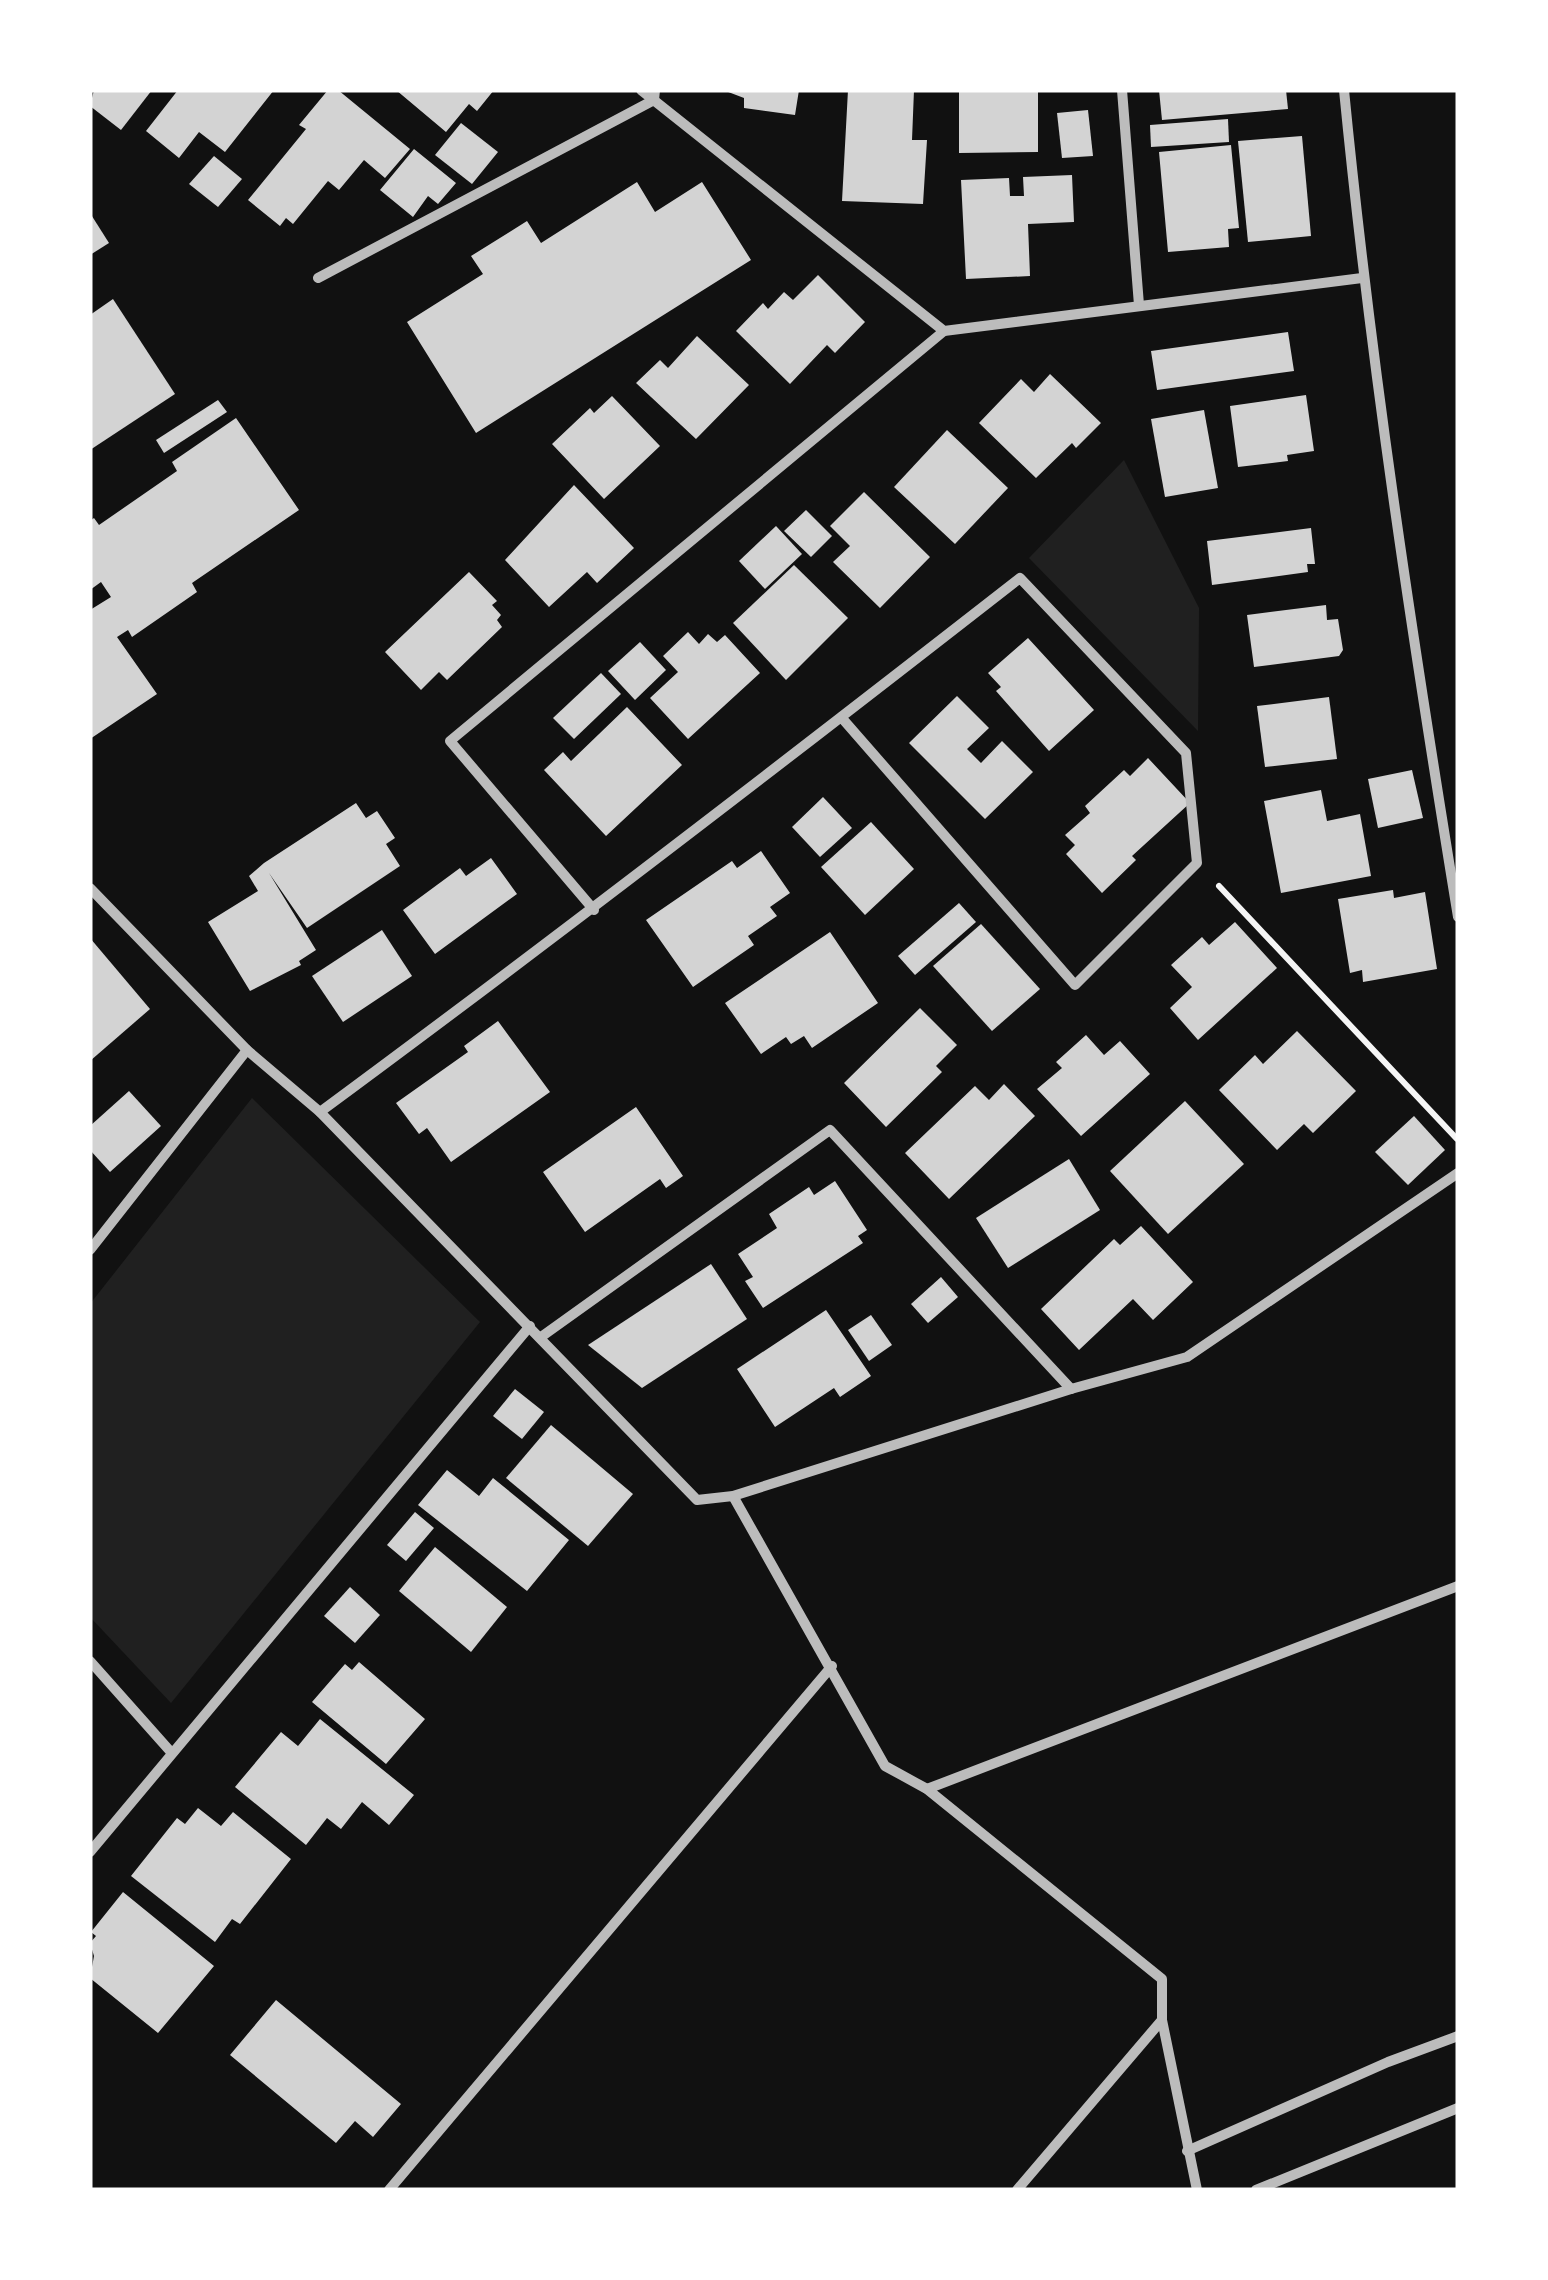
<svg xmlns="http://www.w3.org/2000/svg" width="1548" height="2280" viewBox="0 0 1548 2280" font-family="'Source Sans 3',sans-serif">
<rect width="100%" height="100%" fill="#111"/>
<g fill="#202020">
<path d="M1124 460 1199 608 1198 731 1029 558Z"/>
<path d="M252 1098 480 1322 171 1703 90 1617V1304Z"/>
</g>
<g fill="#d3d3d3">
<path d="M94 90H152L121 130 90 106Z"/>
<path d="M178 90H274L225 152 199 132 179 158 146 131Z"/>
<path d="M328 90H338L410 149 385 178 364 160 339 190 328 181 293 224 286 218 280 226 248 200 306 129 299 125Z"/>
<path d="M396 90H494L477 111 469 104 446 132Z"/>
<path d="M723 90H799L795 115 744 108V98Z"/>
<path d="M848 90H914L912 140H927L923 204 842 201Z"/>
<path d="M959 90H1038V152L959 153Z"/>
<path d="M1159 90H1286L1288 109 1162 120Z"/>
<path d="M1088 110 1093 156 1062 158 1057 113Z"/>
<path d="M1228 119 1229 142 1151 147 1150 125Z"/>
<path d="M461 123 498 152 472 184 435 155Z"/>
<path d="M1302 136 1311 236 1248 242 1238 141Z"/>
<path d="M1231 145 1239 228 1228 229 1229 247 1168 252 1159 152Z"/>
<path d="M414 149 456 183 438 204 428 196 413 217 380 190Z"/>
<path d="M214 156 242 179 218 207 189 184Z"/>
<path d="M1072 175 1074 222 1028 224 1030 276 966 279 961 180 1009 178 1010 196H1024L1023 177Z"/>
<path d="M637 182 655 212 702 182 751 260 476 433 407 322 483 274 471 256 527 221 541 243Z"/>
<path d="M90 213 109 243 90 255Z"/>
<path d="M818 275 865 322 835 353 827 345 790 384 736 331 763 303 768 309 784 292 793 300Z"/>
<path d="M113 299 175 394 90 450V315Z"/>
<path d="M1288 332 1294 371 1157 390 1151 351Z"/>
<path d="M697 336 749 385 696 439 636 383 660 360 668 368Z"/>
<path d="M1050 374 1101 423 1076 448 1072 443 1036 478 979 423 1021 379 1034 392Z"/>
<path d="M1306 395 1314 451 1287 455 1288 461 1238 467 1230 406Z"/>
<path d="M612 396 660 446 604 499 552 444 590 408 594 413Z"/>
<path d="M218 400 227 412 164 453 156 440Z"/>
<path d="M1204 410 1218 488 1165 497 1151 419Z"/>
<path d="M236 418 299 510 192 583 197 592 132 637 128 630 117 637 157 694 90 739V610L111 597 101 582 90 590V521L94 518 99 525 177 471 172 462Z"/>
<path d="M947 430 1008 488 955 544 894 487Z"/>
<path d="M574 485 634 548 597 583 587 572 549 607 505 560Z"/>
<path d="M864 492 930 557 880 608 833 562 850 546 830 526Z"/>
<path d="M806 510 832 536 811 557 784 531Z"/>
<path d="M776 526 802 554 765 589 739 561Z"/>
<path d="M1311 528 1315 564H1307L1308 572 1212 585 1207 541Z"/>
<path d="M794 565 848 618 786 680 733 623Z"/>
<path d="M469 572 497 601 492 605 501 615 497 620 502 627 447 680 439 672 421 690 385 652Z"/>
<path d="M1326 605 1327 620 1338 619 1343 650 1339 656 1254 667 1247 615Z"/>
<path d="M688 632 699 644 708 634 717 642 725 635 760 673 688 739 650 698 678 672 663 656Z"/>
<path d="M1028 638 1094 710 1049 751 996 691 1001 687 988 673Z"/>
<path d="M640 642 666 670 635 700 608 671Z"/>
<path d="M601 673 621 694 574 739 553 718Z"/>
<path d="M957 696 989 728 967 749 981 763 1002 741 1033 772 985 819 909 743Z"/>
<path d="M1329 697 1337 759 1265 767 1257 706Z"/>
<path d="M627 707 682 765 606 836 544 770 563 752 571 761Z"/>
<path d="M1148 758 1190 803 1132 856 1136 860 1102 893 1066 854 1075 845 1065 835 1090 813 1085 806 1124 770 1130 776Z"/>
<path d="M1412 770 1423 818 1378 828 1368 779Z"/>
<path d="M1321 790 1327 821 1360 814 1371 876 1281 893 1264 801Z"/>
<path d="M823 797 852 828 820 857 792 827Z"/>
<path d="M356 803 366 818 377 811 395 838 386 844 400 866 307 928 269 873 316 950 299 961 301 965 250 991 208 922 258 891 249 876 264 863Z"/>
<path d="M871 822 914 869 865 915 821 867Z"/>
<path d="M761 851 790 893 770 907 777 916 748 936 754 945 693 987 646 920 732 861 737 868Z"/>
<path d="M491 858 517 894 435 954 403 910 460 868 466 876Z"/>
<path d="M1393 890 1394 898 1425 892 1437 969 1363 982 1362 970 1350 973 1338 899Z"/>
<path d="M959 903 976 922 915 975 898 956Z"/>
<path d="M1235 922 1277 968 1198 1040 1170 1008 1192 987 1171 965 1202 937 1209 945Z"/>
<path d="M981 924 1040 989 992 1031 933 966Z"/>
<path d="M382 930 412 976 343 1022 312 976Z"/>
<path d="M830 932 878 1003 812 1048 804 1036 791 1044 786 1037 761 1054 725 1003Z"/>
<path d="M90 938 150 1009 90 1061Z"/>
<path d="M920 1008 957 1045 936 1066 942 1072 886 1127 844 1083Z"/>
<path d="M498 1021 550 1092 451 1162 427 1128 419 1134 396 1103 468 1052 464 1046Z"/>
<path d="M1297 1031 1356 1091 1313 1133 1304 1124 1277 1150 1219 1090 1255 1055 1263 1064Z"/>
<path d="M1086 1035 1104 1055 1120 1041 1150 1074 1081 1136 1037 1089 1062 1068 1056 1062Z"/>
<path d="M1004 1084 1035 1116 949 1199 905 1153 975 1086 989 1100Z"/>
<path d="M129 1091 161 1126 110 1172 90 1150V1126Z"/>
<path d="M1185 1101 1244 1164 1168 1234 1110 1171Z"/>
<path d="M636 1107 683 1176 666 1188 660 1179 585 1232 543 1172Z"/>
<path d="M1414 1116 1445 1150 1408 1185 1375 1152Z"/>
<path d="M1069 1159 1100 1210 1008 1268 976 1218Z"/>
<path d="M835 1181 867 1230 858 1236 863 1243 763 1308 745 1281 753 1277 738 1254 777 1228 769 1214 809 1187 814 1195Z"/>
<path d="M1141 1226 1193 1282 1153 1320 1133 1299 1079 1350 1041 1309 1114 1239 1120 1245Z"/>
<path d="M711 1264 747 1319 642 1388 588 1345Z"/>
<path d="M941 1277 958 1297 928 1323 911 1304Z"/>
<path d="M826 1310 871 1376 840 1397 834 1388 775 1427 737 1369Z"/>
<path d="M871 1315 892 1345 869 1361 848 1330Z"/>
<path d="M515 1389 544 1412 522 1439 493 1416Z"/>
<path d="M551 1425 633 1494 588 1546 506 1478Z"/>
<path d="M447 1470 479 1496 493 1478 569 1540 527 1591 418 1505Z"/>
<path d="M415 1512 434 1528 406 1561 387 1545Z"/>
<path d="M435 1547 507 1607 471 1652 399 1591Z"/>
<path d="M350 1587 380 1615 355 1643 324 1616Z"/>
<path d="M359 1662 425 1719 386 1764 312 1702 345 1664 352 1670Z"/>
<path d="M320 1719 414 1795 389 1825 362 1802 341 1829 327 1818 306 1845 235 1787 281 1732 298 1746Z"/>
<path d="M198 1808 221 1826 233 1812 291 1859 240 1924 232 1919 215 1942 131 1876 177 1818 185 1824Z"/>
<path d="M123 1892 214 1966 158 2033 90 1978 94 1956 90 1943 96 1936 91 1932Z"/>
<path d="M276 2000 401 2104 373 2137 355 2121 336 2143 230 2055Z"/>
</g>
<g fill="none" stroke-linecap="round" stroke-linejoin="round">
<path stroke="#f5f5f5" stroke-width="6" d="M1219 886 1457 1139"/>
<g stroke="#bcbcbc" stroke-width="10">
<path d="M641 90 944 331 1362 278"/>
<path d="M1122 90 1139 305"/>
<path d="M1344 90C1371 367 1413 642 1458 917"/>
<path d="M318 278 654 100 655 90"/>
<path d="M90 888 247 1050 320 1112 697 1500 733 1496 1071 1389 1187 1357 1458 1173"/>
<path d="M594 910 450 741 944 331"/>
<path d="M320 1112C556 938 788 759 1020 578L1186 753 1197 863 1075 985 841 717"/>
<path d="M90 1250 247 1050"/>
<path d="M541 1337 830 1130 1071 1389"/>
<path d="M733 1496 885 1766 927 1789 1162 1979V2020L1197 2190"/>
<path d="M90 1661 170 1751"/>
<path d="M927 1789 1458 1586"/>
<path d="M90 1852 530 1326"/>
<path d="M1187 2151 1388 2062 1458 2036"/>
<path d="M389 2190 832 1666"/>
<path d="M1017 2190 1162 2020"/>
<path d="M1256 2190 1458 2108"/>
</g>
</g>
<rect width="1548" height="2280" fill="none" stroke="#ffffff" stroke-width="185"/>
</svg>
